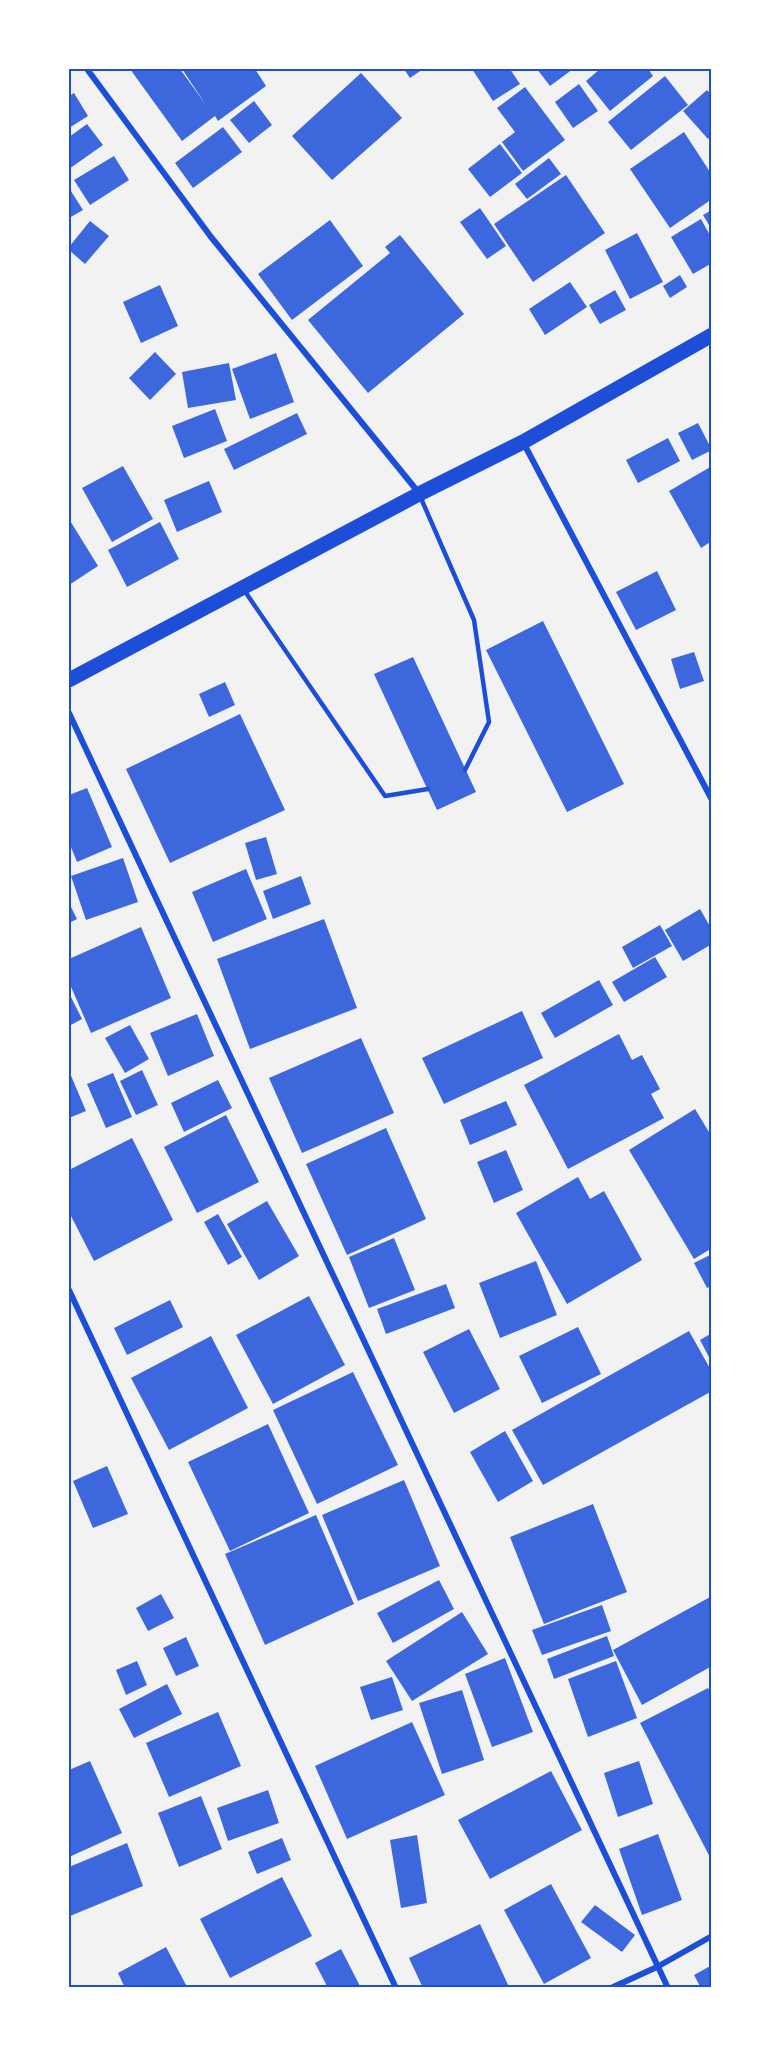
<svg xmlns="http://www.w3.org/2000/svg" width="781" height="2057" viewBox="0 0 781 2057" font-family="Ubuntu,sans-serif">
<rect width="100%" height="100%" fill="#f2f2f2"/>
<g fill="#3d67dc">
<path d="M130 69H180L206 105 182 69H255L266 86 218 121 215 116 182 141Z"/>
<path d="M404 69H423L410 78Z"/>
<path d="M472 69H510L520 84 493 101Z"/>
<path d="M537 69H573L550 86Z"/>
<path d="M600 69H648L653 76 610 111 586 81Z"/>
<path d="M361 73 402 118 332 180 292 136Z"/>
<path d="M665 76 688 105 631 150 608 122Z"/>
<path d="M579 84 598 111 573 128 555 102Z"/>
<path d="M525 87 565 140 523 171 502 142 515 132 497 108Z"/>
<path d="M707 90 712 96V135L708 139 683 111Z"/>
<path d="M74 93 88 116 69 128V96Z"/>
<path d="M254 101 272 125 249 143 230 120Z"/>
<path d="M87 124 103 145 69 169V137Z"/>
<path d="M223 127 242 152 193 188 175 163Z"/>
<path d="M684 132 712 175V199L670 228 630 169Z"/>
<path d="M500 144 522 173 490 197 468 169Z"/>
<path d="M114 156 129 180 90 205 74 180Z"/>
<path d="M549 158 561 174 527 199 515 184Z"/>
<path d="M566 175 605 233 533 282 494 224Z"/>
<path d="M69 188 83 210 69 218Z"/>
<path d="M480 208 506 246 487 259 460 222Z"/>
<path d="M712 210V230L703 215Z"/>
<path d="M701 219 712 239V263L693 274 671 237Z"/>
<path d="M330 220 363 266 292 320 258 274Z"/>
<path d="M90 221 109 236 85 264 69 250V247Z"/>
<path d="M637 233 663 282 630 299 605 250Z"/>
<path d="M400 235 464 314 368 393 308 320 390 253 385 247Z"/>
<path d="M680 275 687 287 670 298 663 286Z"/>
<path d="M570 282 587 307 545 335 529 309Z"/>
<path d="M160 285 178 326 141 343 123 302Z"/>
<path d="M615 290 626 310 600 324 589 305Z"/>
<path d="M155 352 176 374 150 400 129 378Z"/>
<path d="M276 353 294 402 250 419 232 369Z"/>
<path d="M229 363 236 400 188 408 182 372Z"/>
<path d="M215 409 227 441 184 458 172 426Z"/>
<path d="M297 413 307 434 234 470 224 449Z"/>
<path d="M698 423 712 450 692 460 678 433Z"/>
<path d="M668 438 680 461 638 483 626 460Z"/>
<path d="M123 466 153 519 112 542 82 488Z"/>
<path d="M712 466V541L701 548 669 491Z"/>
<path d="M209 481 222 512 177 532 164 500Z"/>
<path d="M69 519 98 566 69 585Z"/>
<path d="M160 522 179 559 127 587 108 550Z"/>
<path d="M657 571 676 610 636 630 616 592Z"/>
<path d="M543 621 624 784 567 812 486 650Z"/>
<path d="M694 652 704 681 680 689 671 659Z"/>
<path d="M413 657 476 792 437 810 374 674Z"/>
<path d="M225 682 235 705 209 717 199 694Z"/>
<path d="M240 714 285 810 170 863 126 769Z"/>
<path d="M87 788 112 847 77 862 69 842V795Z"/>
<path d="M266 837 277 874 256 880 245 843Z"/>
<path d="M123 858 138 902 86 920 71 876Z"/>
<path d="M246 869 267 919 213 942 192 892Z"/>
<path d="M301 876 311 904 273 919 263 891Z"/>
<path d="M69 903 77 919 69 923Z"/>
<path d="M700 909 712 930V944L683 961 665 930Z"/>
<path d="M324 919 357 1008 250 1049 217 959Z"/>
<path d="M660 925 672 946 633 968 622 947Z"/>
<path d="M141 927 171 998 91 1033 69 982V959Z"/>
<path d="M655 957 667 977 624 1002 612 982Z"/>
<path d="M599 980 613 1005 555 1038 541 1013Z"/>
<path d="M69 993 82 1019 69 1026Z"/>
<path d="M522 1011 543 1058 444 1104 422 1058Z"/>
<path d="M197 1014 214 1056 168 1076 150 1033Z"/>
<path d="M130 1025 149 1059 125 1073 105 1038Z"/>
<path d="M619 1034 632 1060 642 1055 660 1089 651 1094 664 1118 568 1169 524 1085Z"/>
<path d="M361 1038 394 1113 302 1153 269 1078Z"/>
<path d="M142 1070 158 1105 136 1115 120 1081Z"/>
<path d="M69 1071 86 1111 69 1118Z"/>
<path d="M113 1073 132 1117 106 1128 87 1084Z"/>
<path d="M218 1080 232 1108 184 1132 171 1103Z"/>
<path d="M506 1101 517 1125 470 1145 460 1120Z"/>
<path d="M695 1109 712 1137V1248L694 1259 629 1150Z"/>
<path d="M226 1115 259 1182 197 1213 164 1147Z"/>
<path d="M386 1128 426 1219 347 1255 306 1164Z"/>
<path d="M132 1138 173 1220 94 1261 69 1212V1170Z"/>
<path d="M506 1150 523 1190 494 1203 477 1162Z"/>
<path d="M578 1177 590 1199 604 1191 642 1260 567 1304 516 1213Z"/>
<path d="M267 1201 299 1256 259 1280 227 1224Z"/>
<path d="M218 1214 242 1257 228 1265 204 1222Z"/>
<path d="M394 1238 415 1290 369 1308 349 1257Z"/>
<path d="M712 1254V1286L707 1288 694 1263Z"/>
<path d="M536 1261 557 1315 500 1338 479 1283Z"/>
<path d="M446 1284 455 1308 386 1334 377 1309Z"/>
<path d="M309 1296 345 1365 273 1404 236 1335Z"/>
<path d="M170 1300 183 1327 127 1355 114 1328Z"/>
<path d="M578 1327 601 1374 542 1403 519 1356Z"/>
<path d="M469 1329 500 1389 454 1413 423 1352Z"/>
<path d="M689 1331 712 1372V1391L543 1485 512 1430Z"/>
<path d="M712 1333V1363L700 1340Z"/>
<path d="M211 1336 248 1408 169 1450 131 1378Z"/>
<path d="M353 1372 398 1465 317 1504 273 1410Z"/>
<path d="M268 1424 309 1513 230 1551 188 1462Z"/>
<path d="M505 1431 533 1481 498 1502 470 1452Z"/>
<path d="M107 1466 128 1514 93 1528 73 1481Z"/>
<path d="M404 1480 440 1566 358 1601 322 1515Z"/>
<path d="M593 1504 627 1592 544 1624 510 1537Z"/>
<path d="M316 1515 354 1604 265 1645 225 1554Z"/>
<path d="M439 1580 454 1609 393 1643 377 1613Z"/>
<path d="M161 1594 174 1618 148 1631 136 1608Z"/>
<path d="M712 1596V1666L642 1705 613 1650Z"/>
<path d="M602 1605 611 1631 542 1655 532 1630Z"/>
<path d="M462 1612 488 1654 412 1701 386 1661Z"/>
<path d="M607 1636 614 1656 554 1679 547 1659Z"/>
<path d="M186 1637 199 1666 176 1676 163 1648Z"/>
<path d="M505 1658 533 1732 492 1747 465 1674Z"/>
<path d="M137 1661 147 1685 126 1695 116 1670Z"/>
<path d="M616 1661 637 1718 588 1737 568 1679Z"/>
<path d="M392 1677 403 1710 371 1720 360 1687Z"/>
<path d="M167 1684 182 1714 134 1738 119 1709Z"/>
<path d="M708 1688 712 1695V1861L640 1723Z"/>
<path d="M462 1690 484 1760 442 1774 419 1703Z"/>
<path d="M218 1712 241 1766 169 1797 146 1743Z"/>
<path d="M412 1722 445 1795 347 1839 315 1766Z"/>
<path d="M90 1761 122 1833 69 1857V1770Z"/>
<path d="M639 1761 653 1804 618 1817 604 1773Z"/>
<path d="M551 1771 582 1830 490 1879 458 1820Z"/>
<path d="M268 1790 279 1823 228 1841 217 1808Z"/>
<path d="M201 1796 222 1849 179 1867 158 1813Z"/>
<path d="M658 1834 682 1900 642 1915 619 1849Z"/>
<path d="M417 1835 427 1903 401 1908 390 1840Z"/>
<path d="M282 1838 291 1860 257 1874 248 1852Z"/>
<path d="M127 1843 143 1886 70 1916 69 1867Z"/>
<path d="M282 1877 312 1936 230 1978 200 1919Z"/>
<path d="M551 1884 591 1958 544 1984 504 1910Z"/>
<path d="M595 1905 635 1935 622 1952 581 1922Z"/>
<path d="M480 1924 509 1987 423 1988 409 1958Z"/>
<path d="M166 1947 186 1985 181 1988H125L118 1973Z"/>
<path d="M341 1949 361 1988H328L315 1963Z"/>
<path d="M712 1965V1988H701L694 1975Z"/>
</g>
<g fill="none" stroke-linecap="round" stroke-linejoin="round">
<g stroke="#1d4ed8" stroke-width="4.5">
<path d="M420 496 474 620 489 722 465 770"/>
<path d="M244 590 385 796 428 789"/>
</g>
<g stroke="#1d4ed8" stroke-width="6">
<path d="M87 69 211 237 419 493"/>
<path d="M523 442 712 800"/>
<path d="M69 713 668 1988"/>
<path d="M69 1290 396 1988"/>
<path d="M611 1988 657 1967 712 1936"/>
</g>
<path stroke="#1d4ed8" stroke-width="15" d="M69 680 419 494 523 442 712 335"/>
</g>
<rect width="781" height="2057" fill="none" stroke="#ffffff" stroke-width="141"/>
<rect x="70" y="70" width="640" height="1916" fill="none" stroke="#1d4ed8" stroke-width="2"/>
</svg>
